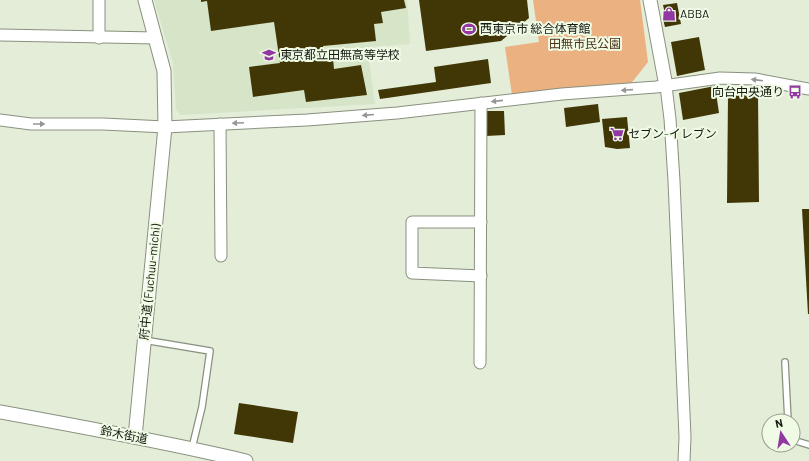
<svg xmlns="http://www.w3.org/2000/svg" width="809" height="461" viewBox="0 0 809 461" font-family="Barlow,'Noto Sans JP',sans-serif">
<rect width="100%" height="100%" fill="#e3edd8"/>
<path fill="#d6e4c8" d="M154 0H407L410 44 367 47 375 104 181 115 176 110 173 63Z"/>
<path fill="#ebb180" d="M533 0H640L648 62 629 86 512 95 505 47 539 42Z"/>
<g fill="#413605">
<path d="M201 0H404L406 8 381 12 383 23 374 24 376 41 323 46 325 59 333 58 334 69 361 65 367 95 306 102 304 90 253 97 249 67 280 63 274 22 211 31 207 1 201 2Z"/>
<path d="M419 0H527L529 18 501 41 426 51Z"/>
<path d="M677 3 681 24 665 27 662 15 665 14 663 5Z"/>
<path d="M699 37 705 70 677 76 671 42Z"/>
<path d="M488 59 491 83 380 99 378 90 436 82 434 67Z"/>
<path d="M715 86 719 113 683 120 679 93Z"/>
<path d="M758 94 759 202 727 203 728 95Z"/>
<path d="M598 104 600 122 566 127 564 108Z"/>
<path d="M485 111H504L505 135 486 136Z"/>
<path d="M627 117 630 148 617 149 605 147 602 119Z"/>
<path d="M802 209H809V314H808Z"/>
<path d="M239 403 298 412 293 443 234 434Z"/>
</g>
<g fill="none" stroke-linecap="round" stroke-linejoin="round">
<g stroke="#88917e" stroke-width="8">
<g id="service">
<path d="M144 340 210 351 202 407 192 448"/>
<path d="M785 362 788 421"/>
<path d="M793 440 809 445"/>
</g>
</g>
<g stroke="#88917e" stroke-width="13">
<g id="minor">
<path d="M99 0V38"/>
<path d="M0 35 156 38"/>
<path d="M666 86 670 119 674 181 685 437 684 461"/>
<path d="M0 120 31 124H103L165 127 307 120 397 113 562 94 656 87 720 78 755 79 809 89"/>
<path d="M220 124 221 256"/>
<path d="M481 276 412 273V222H481"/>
<path d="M480 363 481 103"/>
</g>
</g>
<g stroke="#88917e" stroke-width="15">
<g id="tertiary">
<path d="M650 0 666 86"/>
<path d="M0 412C83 427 165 442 246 461"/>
<path d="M135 437 165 127 164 71 145 0"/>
</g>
</g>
<use href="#service" stroke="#fff" stroke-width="5.5"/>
<use href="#minor" stroke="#fff" stroke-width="11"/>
<use href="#tertiary" stroke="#fff" stroke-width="13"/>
</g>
<defs><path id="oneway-solid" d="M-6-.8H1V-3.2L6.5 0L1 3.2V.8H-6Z"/></defs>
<g fill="#959794">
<use href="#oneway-solid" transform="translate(757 80) rotate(-173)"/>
<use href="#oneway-solid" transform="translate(627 90) rotate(176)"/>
<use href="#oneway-solid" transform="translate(497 101) rotate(174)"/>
<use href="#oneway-solid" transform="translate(368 115) rotate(175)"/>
<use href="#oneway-solid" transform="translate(238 123) rotate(177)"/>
<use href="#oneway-solid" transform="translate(39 124)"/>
</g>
<defs>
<g id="shop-bare" transform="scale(1.08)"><path d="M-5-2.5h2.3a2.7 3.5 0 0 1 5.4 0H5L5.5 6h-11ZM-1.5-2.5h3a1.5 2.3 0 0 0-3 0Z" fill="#9238a3" stroke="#f0fbe6" stroke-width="2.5" paint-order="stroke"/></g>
<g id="stadium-bare" transform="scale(1.08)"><path d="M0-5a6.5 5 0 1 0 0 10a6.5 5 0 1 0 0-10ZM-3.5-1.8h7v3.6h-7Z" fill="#9238a3" stroke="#f0fbe6" stroke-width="2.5" paint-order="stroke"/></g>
<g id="school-bare" transform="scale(1.08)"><path d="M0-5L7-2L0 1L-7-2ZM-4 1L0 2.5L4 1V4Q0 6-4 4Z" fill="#9238a3" stroke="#f0fbe6" stroke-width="2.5" paint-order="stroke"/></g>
<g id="bus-bare" transform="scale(1.08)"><path d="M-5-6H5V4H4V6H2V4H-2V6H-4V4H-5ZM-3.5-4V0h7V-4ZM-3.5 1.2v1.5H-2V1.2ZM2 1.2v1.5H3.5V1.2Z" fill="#9238a3" stroke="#f0fbe6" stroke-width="2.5" paint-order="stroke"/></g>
<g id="supermarket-bare" transform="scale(1.08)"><path d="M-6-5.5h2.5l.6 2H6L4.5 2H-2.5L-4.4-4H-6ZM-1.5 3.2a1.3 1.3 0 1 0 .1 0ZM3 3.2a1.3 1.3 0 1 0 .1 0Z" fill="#9238a3" stroke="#f0fbe6" stroke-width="2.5" paint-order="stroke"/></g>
</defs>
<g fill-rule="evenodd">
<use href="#shop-bare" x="669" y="14"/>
<use href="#stadium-bare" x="469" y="29"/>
<use href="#school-bare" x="269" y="55"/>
<use href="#bus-bare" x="795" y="92"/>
<use href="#supermarket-bare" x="617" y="134"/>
</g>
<g text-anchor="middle" stroke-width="4" stroke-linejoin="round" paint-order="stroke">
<g font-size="12" fill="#141811" stroke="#f0fbe6" text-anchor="start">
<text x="680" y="18">ABBA</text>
<text x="480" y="33">西東京市 総合体育館</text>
<text x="280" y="59">東京都立田無高等学校</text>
<text x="784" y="96" text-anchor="end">向台中央通り</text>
<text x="628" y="138">セブン-イレブン</text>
</g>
<g font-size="12" fill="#4b2f16" stroke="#f0fbe6">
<text x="585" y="48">田無市民公園</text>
</g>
<g font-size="12" fill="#141811" stroke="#f0fbe6">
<text transform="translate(150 282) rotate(-84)" y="4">府中道 (Fuchuu-michi)</text>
<text transform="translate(124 435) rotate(11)" y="4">鈴木街道</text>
</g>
</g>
<g transform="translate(781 433) rotate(348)"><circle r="19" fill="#f0fbe6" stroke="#98a091"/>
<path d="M0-3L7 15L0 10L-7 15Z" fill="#9238a3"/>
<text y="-6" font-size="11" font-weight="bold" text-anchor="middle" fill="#141811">N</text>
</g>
</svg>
